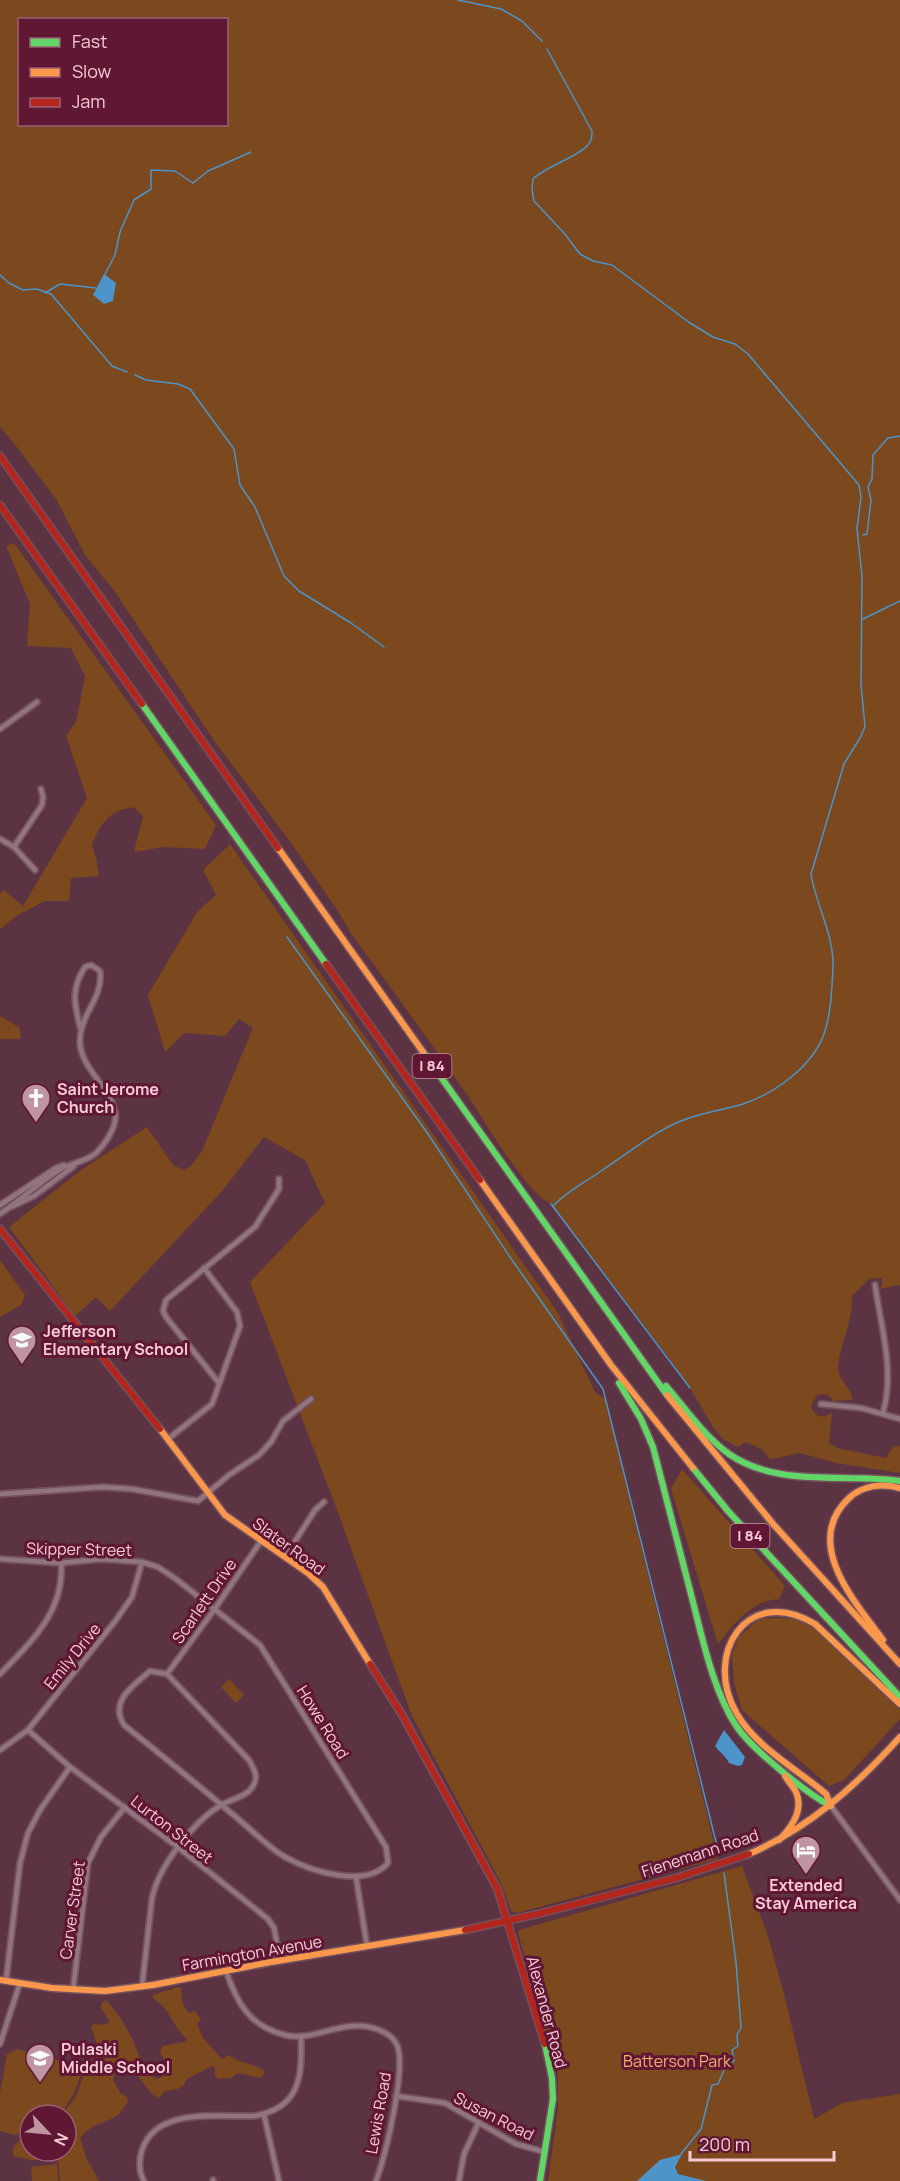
<svg xmlns="http://www.w3.org/2000/svg" width="900" height="2181" viewBox="0 0 900 2181" font-family="Manrope,sans-serif">
<rect width="100%" height="100%" fill="#5b3342"/>
<g fill="#7b491d" fill-rule="evenodd">
<path d="M0 0H900V1285L879 1289 882 1285V1278L869 1279 852 1296C853 1321 841 1342 838 1366 837 1380 852 1387 852 1400L833 1401 828 1395 823 1394 817 1395 811 1406C814 1417 824 1420 832 1412L829 1443 837 1448 886 1458 893 1447 900 1446V1473L836 1463 800 1453 772 1459 769 1458 762 1449 745 1442 738 1447 723 1439 713 1427 690 1388 666 1354 551 1204C523 1191 481 1113 460 1085 424 1033 387 983 350 932L338 911 291 843 215 742 113 589 85 555 56 499 16 446 0 427ZM20 20H226V124H20Z"/>
<path d="M14 543 216 825 205 849 164 847 134 852 143 816 134 807C110 810 99 824 92 846L96 857 99 876 71 878 69 901H45L18 915 0 929V893L4 890 23 906 87 798 66 736 76 722 85 676 71 648 27 646 30 604 6 546Z"/>
<path d="M230 844 558 1313 595 1392 605 1399 718 1859 517 1913 511 1911 500 1881 412 1716 337 1510 250 1282 325 1203 305 1160 264 1137 222 1191 110 1311 96 1297 75 1316 9 1227 81 1170 147 1127 173 1165 184 1170 191 1166 202 1151 253 1028 239 1019 225 1036 184 1033 165 1052 148 995 197 912 216 895 203 870Z"/>
<path d="M0 1016 20 1028 21 1039H0Z"/>
<path d="M0 1260 25 1295 21 1305 0 1317Z"/>
<path d="M682 1469 785 1586 779 1599C752 1600 734 1624 718 1644L671 1489Z"/>
<path d="M779 1618 796 1619 813 1628 900 1710V1719L844 1780 829 1786 742 1710 734 1683 732 1654 739 1637 759 1619Z"/>
<path d="M229 1679 244 1695 236 1703 221 1687Z"/>
<path d="M742 1866 767 1933 784 1994 814 2119 842 2103 900 2094V2181H548L558 2109V2074L518 1933 519 1930Z"/>
<path d="M178 1987 181 1988C182 1999 181 2004 189 2013L195 2011 201 2019 197 2024 203 2038 222 2059 229 2055C239 2064 255 2063 265 2072L261 2078 238 2073 231 2078 218 2079 215 2076V2068L212 2066 187 2079 183 2086 177 2089 165 2091 159 2098C143 2091 139 2066 120 2066L115 2072 113 2080 121 2094 127 2097 128 2102C124 2106 120 2115 115 2117 102 2124 90 2125 80 2138L87 2160 99 2181H60L58 2160H31L13 2156V2147L20 2140H30V2151H66V2115H62L76 2096 85 2071 94 2058 97 2045 91 2027 94 2024 103 2025 110 2022 101 2008 102 2002 107 2001 120 2017 132 2038 142 2063 156 2079 162 2077 167 2069 165 2060 160 2054 162 2046 185 2042 187 2039C171 2025 173 2012 153 1998V1995Z"/>
<path d="M17 2049 84 2067 74 2093 61 2114 30 2115V2132L13 2135 0 2131V2093L7 2054Z"/>
<path d="M57 2164 58 2181H32L31 2167Z"/>
</g>
<g fill="#4c94c9">
<path d="M104 274 116 283 113 301 104 304 93 295Z"/>
<path d="M724 1730 745 1757 742 1765 738 1766 729 1763C726 1756 720 1753 715 1746Z"/>
<path d="M682 2154 675 2167 678 2174 706 2181H637L660 2160Z"/>
</g>
<g fill="none" stroke-linecap="round" stroke-linejoin="round">
<g stroke="#4c94c9" stroke-width="1.5">
<path d="M458 0 501 9 522 21 542 41"/>
<path d="M547 49 592 131C592 136 592 141 588 145 578 157 548 165 533 179L532 190 534 201 564 233 580 254 593 261 612 265 690 323 713 337 735 344 748 354 859 485 861 497 857 529 862 576 861 684 865 727 860 738 844 764 811 874C816 905 834 935 833 967 832 988 831 1014 824 1034 812 1067 775 1093 743 1104 723 1110 701 1113 681 1121 659 1129 625 1155 604 1169 586 1182 568 1190 553 1206"/>
<path d="M0 275 9 283 23 290 37 289 51 294 112 366 127 372"/>
<path d="M104 276 115 255 120 232 134 200 151 189V170L175 171 193 183 208 171 251 152"/>
<path d="M45 293 60 284 96 288"/>
<path d="M135 375 146 380 178 384 190 389 234 449 240 485 255 507 284 576 299 591 351 623 384 647"/>
<path d="M863 535 867 534 871 500 868 487 872 479 873 455 888 438 900 436"/>
<path d="M863 619 900 601"/>
<path d="M287 937 428 1134 512 1260 603 1389 719 1854"/>
<path d="M551 1204 690 1388"/>
<path d="M681 2154 701 2129 712 2085 718 2084 725 2068 734 2061 732 2050 738 2046 737 2035 741 2028 736 1962 724 1873"/>
</g>
<g stroke="#74515d" stroke-width="8">
<g id="street">
<path d="M0 729 37 702"/>
<path d="M0 839 14 847 35 870"/>
<path d="M14 847 42 805 43 797 41 789"/>
<path d="M0 1205 56 1168 64 1165"/>
<path d="M11 1207 34 1196 74 1166"/>
<path d="M0 1214C20 1200 38 1184 59 1170 70 1163 86 1162 96 1153 105 1144 118 1126 115 1112 110 1086 83 1071 80 1044 78 1015 104 999 100 971L91 965 85 967C71 988 74 1003 80 1027"/>
<path d="M875 1285C881 1327 895 1371 883 1413"/>
<path d="M219 1383 166 1317 163 1311 166 1300 255 1227 279 1189V1179"/>
<path d="M821 1404 861 1408 900 1419"/>
<path d="M168 1439 212 1404 240 1326 237 1312 204 1268"/>
<path d="M0 1494 103 1487 132 1489 198 1501 229 1475 259 1455 271 1442 283 1421 311 1399"/>
<path d="M285 1557 315 1510 324 1502"/>
<path d="M0 1559 61 1563 101 1559 142 1562 158 1567 176 1579 260 1645 386 1847 388 1863C366 1889 310 1871 285 1857 267 1847 248 1826 231 1813 196 1783 160 1754 124 1725 109 1701 133 1686 150 1671L167 1674 249 1760C254 1769 259 1777 253 1786 247 1797 231 1799 221 1805 193 1822 159 1866 152 1898L142 1986"/>
<path d="M0 1674C31 1642 65 1611 61 1563"/>
<path d="M167 1674 214 1610 261 1541"/>
<path d="M28 1730 70 1767 179 1848 268 1919 274 1928 280 1960"/>
<path d="M0 1750 28 1730 116 1620 132 1597 142 1562"/>
<path d="M831 1806 900 1900"/>
<path d="M356 1877 367 1946"/>
<path d="M226 1971C237 2003 249 2026 285 2035 307 2041 331 2027 353 2026 368 2025 390 2030 397 2045 407 2068 385 2157 376 2181"/>
<path d="M6 1981 20 1863 28 1833 40 1810 70 1767"/>
<path d="M73 1990 88 1863 101 1837 125 1807"/>
<path d="M0 2044 20 1983"/>
<path d="M396 2096 445 2103 516 2144 545 2152"/>
<path d="M264 2115 279 2181"/>
<path d="M213 2180V2181"/>
<path d="M144 2181C139 2172 139 2160 142 2150 156 2107 218 2117 254 2116 301 2108 302 2076 301 2036"/>
<path d="M459 2181 464 2154 479 2122"/>
</g>
</g>
<g stroke="#74515d" stroke-width="9">
<g id="fast">
<path d="M142 704 326 964"/>
<path d="M423 1052 667 1395"/>
<path d="M619 1383 641 1419 653 1447C666 1499 680 1550 693 1602 703 1641 714 1693 737 1727 752 1749 807 1794 831 1806"/>
<path d="M666 1386C686 1409 704 1436 729 1454 778 1488 844 1473 900 1481"/>
<path d="M693 1468 728 1511 900 1697"/>
<path d="M540 2181 553 2099 552 2078 545 2044"/>
</g>
</g>
<g stroke="#74515d" stroke-width="9">
<g id="slow">
<path d="M278 848 423 1052"/>
<path d="M480 1180 611 1365 693 1468"/>
<path d="M667 1395 774 1525 900 1664"/>
<path d="M160 1429 225 1515 308 1573 323 1587 370 1664"/>
<path d="M883 1640C856 1603 802 1544 848 1499 862 1485 882 1483 900 1488"/>
<path d="M831 1806 826 1794C797 1769 757 1748 737 1714 702 1655 747 1583 815 1624L900 1704"/>
<path d="M779 1840C791 1828 804 1810 796 1792 793 1786 788 1781 785 1776"/>
<path d="M749 1854C809 1828 856 1786 900 1737"/>
<path d="M0 1980 52 1988 105 1991 153 1985 271 1962 465 1930"/>
</g>
</g>
<g stroke="#74515d" stroke-width="9">
<g id="jam">
<path d="M0 456 278 848"/>
<path d="M0 505 142 704"/>
<path d="M326 964 480 1180"/>
<path d="M0 1229 160 1429"/>
<path d="M370 1664 401 1713 497 1888 545 2044"/>
<path d="M465 1930 538 1914 676 1878 749 1854"/>
</g>
</g>
<use href="#street" stroke="#91747d" stroke-width="4.5"/>
<use href="#fast" stroke="#63d668" stroke-width="6"/>
<use href="#slow" stroke="#ff974d" stroke-width="6"/>
<use href="#jam" stroke="#b3261e" stroke-width="6"/>
</g>
<defs>
<g id="church-pin" transform="scale(1.5)"><path d="M0 17L-7.5 6A9.5 9.5 0 1 1 7.5 6Z" fill="#c095a2" stroke="#5f1733"/><path d="M-1.2-6h2.4v3.5h3.3v2.4h-3.3V6h-2.4V-.1h-3.3v-2.4h3.3Z" fill="#fff"/></g>
<g id="school-pin" transform="scale(1.5)"><path d="M0 17L-7.5 6A9.5 9.5 0 1 1 7.5 6Z" fill="#c095a2" stroke="#5f1733"/><path d="M0-5L7-2L0 1L-7-2ZM-4 1L0 2.5L4 1V4Q0 6-4 4Z" fill="#fff"/></g>
<g id="hotel-pin" transform="scale(1.5)"><path d="M0 17L-7.5 6A9.5 9.5 0 1 1 7.5 6Z" fill="#c095a2" stroke="#5f1733"/><path d="M-6-4.5h1.5V1H6V5H4.5V3h-9V5H-6ZM-4 0a1.8 1.8 0 1 1 3.6 0ZM.5 0V-2.5h3Q6-2.5 6 0Z" fill="#fff"/></g>
</defs>
<g fill-rule="evenodd">
<use href="#church-pin" x="36" y="1098"/>
<use href="#school-pin" x="22" y="1340"/>
<use href="#hotel-pin" x="806" y="1850"/>
<use href="#school-pin" x="40" y="2058"/>
</g>
<g text-anchor="middle" stroke-width="6" stroke-linejoin="round" paint-order="stroke">
<g fill="#5f1733" stroke="#c994a4" stroke-width="1.5">
<rect x="412.5" y="1054" width="39" height="24" rx="4.5"/>
<rect x="730.5" y="1524" width="39" height="24" rx="4.5"/>
</g>
<g font-size="15" font-weight="bold" fill="#f7cad5">
<text x="432" y="1071">I 84</text>
<text x="750" y="1541">I 84</text>
</g>
<g font-size="16" font-weight="bold" fill="#f7cad5" stroke="#5f1733" text-anchor="start">
<text x="57" y="1095">Saint Jerome<tspan x="57" dy="18">Church</tspan></text>
<text x="43" y="1337">Jefferson<tspan x="43" dy="18">Elementary School</tspan></text>
<text x="806" y="1891" text-anchor="middle">Extended<tspan x="806" dy="18">Stay America</tspan></text>
<text x="61" y="2055">Pulaski<tspan x="61" dy="18">Middle School</tspan></text>
</g>
<g font-size="16" fill="#f7cad5" stroke="#5f1733">
<text transform="translate(289 1546) rotate(36)" y="6">Slater Road</text>
<text transform="translate(79 1549) rotate(1)" y="6">Skipper Street</text>
<text transform="translate(204 1601) rotate(-55)" y="6">Scarlett Drive</text>
<text transform="translate(72 1656) rotate(-51)" y="6">Emily Drive</text>
<text transform="translate(323 1722) rotate(58)" y="6">Howe Road</text>
<text transform="translate(172 1829) rotate(38)" y="6">Lurton Street</text>
<text transform="translate(700 1853) rotate(-18)" y="6">Fienemann Road</text>
<text transform="translate(72 1910) rotate(-82)" y="6">Carver Street</text>
<text transform="translate(252 1953) rotate(-10)" y="6">Farmington Avenue</text>
<text transform="translate(547 2012) rotate(75)" y="6">Alexander Road</text>
<text transform="translate(378 2113) rotate(-80)" y="6">Lewis Road</text>
<text transform="translate(494 2116) rotate(27)" y="6">Susan Road</text>
</g>
<g font-size="16" fill="#f7ae6e" stroke="#5f1733">
<text x="677" y="2067">Batterson Park</text>
</g>
</g>
<rect x="18" y="18" width="210" height="108" fill="#5f1733" stroke="#9c5f74" stroke-width="1.5"/>
<rect x="30" y="38" width="30" height="9" fill="#63d668" stroke="#9c5f74" stroke-width="1.5"/>
<text x="72" y="48" font-size="18" fill="#f7cad5">Fast</text>
<rect x="30" y="68" width="30" height="9" fill="#ff974d" stroke="#9c5f74" stroke-width="1.5"/>
<text x="72" y="78" font-size="18" fill="#f7cad5">Slow</text>
<rect x="30" y="98" width="30" height="9" fill="#b3261e" stroke="#9c5f74" stroke-width="1.5"/>
<text x="72" y="108" font-size="18" fill="#f7cad5">Jam</text>
<g transform="translate(48 2133) rotate(116)"><circle r="28" fill="#5f1733" stroke="#9c5f74" stroke-width="1.5"/>
<path d="M0-4.5L10 22L0 15L-10 22Z" fill="#c095a2"/>
<text y="-9" font-size="16" font-weight="bold" text-anchor="middle" fill="#f7cad5">N</text>
</g>
<path d="M690 2151v9h144v-9" fill="none" stroke="#f7cad5" stroke-width="3"/>
<text x="699" y="2151" font-size="18" fill="#f7cad5" stroke="#5f1733" stroke-width="4.5" paint-order="stroke">200 m</text>
</svg>
